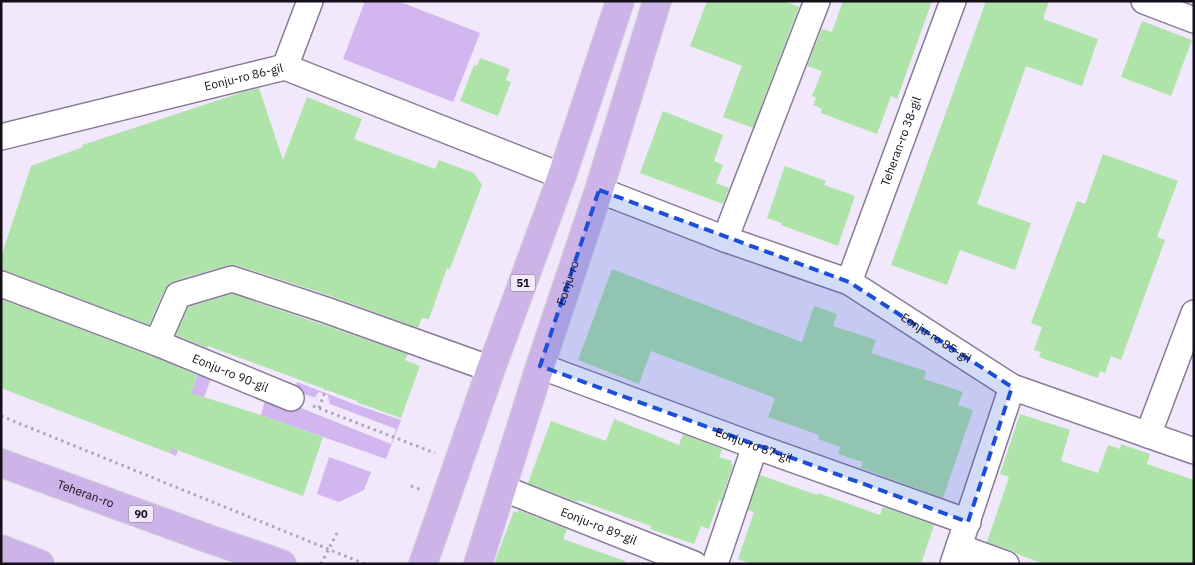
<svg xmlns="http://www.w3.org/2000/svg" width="1195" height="565" viewBox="0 0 1195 565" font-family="'IBM Plex Sans',sans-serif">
<rect width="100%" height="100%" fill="#f1e9fb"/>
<g fill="#d1b6ef" fill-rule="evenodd">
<path d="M365 1H398L480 33 453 102 343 59Z"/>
<path d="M199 371 212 376 203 400 196 398 176 456 169 453Z"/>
<path d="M297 382 354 404 401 420 386 459 261 415 266 396 294 392ZM296 391 313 397H315L319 392 328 395 329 402 330 404 396 429 391 444 291 404Z"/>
<path d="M329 457 371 472 364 490 339 502 317 494Z"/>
</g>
<g fill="#aee3a9">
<path d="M707 1H784L799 7 753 128 723 117 742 66 690 46Z"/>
<path d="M843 1H932L897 99 891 96 877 134 821 113 822 109 813 105 816 98 812 96 822 71 807 66 822 29 832 32Z"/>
<path d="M986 1H1049L1043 19 1098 39 1082 86 1026 66 977 204 1031 223 1015 270 960 250 947 285 891 265Z"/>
<path d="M1142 21 1192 40 1171 96 1121 77Z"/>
<path d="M480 58 510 69 506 80 511 82 498 116 460 101 474 65 477 66Z"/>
<path d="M259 88 283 160 307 97 362 119 354 139 435 169 439 160 474 173 482 185 450 269 447 268 429 319 422 318 418 328 331 296 236 265H228L174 281 169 284 165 289 149 325 6 271 1 270V257L31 166 83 147 82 145 240 93Z"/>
<path d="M663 111 723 135 714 161 723 165 716 183 729 188 723 204 640 173Z"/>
<path d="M1103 154 1178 181 1157 237 1165 240 1121 360 1111 356 1105 373 1100 371 1098 378 1039 357 1041 352 1034 350 1042 327 1031 323 1077 201 1085 204Z"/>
<path d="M785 166 826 181 824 185 855 196 838 246 781 225 782 223 767 218Z"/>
<path d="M612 269 802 342 814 306 837 314 833 326 876 340 871 353 926 371 924 379 963 392 958 405 973 410 943 498 861 468 863 462 838 454 840 447 818 439 819 435 768 417 775 398 651 351 639 384 578 360Z"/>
<path d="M232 294 321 324 408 354 405 360 420 366 401 418 356 402 357 401 208 346 207 348 176 335 188 307Z"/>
<path d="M1 299 152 356 197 375 191 393 261 415 323 437 303 496 171 448 169 453 1 388Z"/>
<path d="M1020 414 1070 430 1061 461 1098 473 1108 445 1120 449 1121 444 1150 454 1147 464 1194 480V564H1044L1017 554 1011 550 987 542 1009 477 1000 474Z"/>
<path d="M614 419 679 445 683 434 722 449 719 457 732 461 731 464 733 465 721 501 719 500 709 529 701 526 694 544 650 529 651 526 578 500 577 502 528 483 551 421 606 441Z"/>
<path d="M760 475 817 495 818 493 880 515 883 507 934 525 921 564H752L738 559 754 512 748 510Z"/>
<path d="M518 510 567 529 563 539 625 561V564H494L514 511 517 513Z"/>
</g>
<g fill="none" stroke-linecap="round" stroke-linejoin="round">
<g stroke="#877a96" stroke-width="28">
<g id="minor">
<path d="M1144 1 1194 20"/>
<path d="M285 67 310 1"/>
<path id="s1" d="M1 137 285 67 562 176"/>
<path id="s2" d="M599 190 725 239 849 282 1012 387 1194 451"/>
<path d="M725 239 817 1"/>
<path id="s3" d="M849 282 953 1"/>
<path id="s4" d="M1 284 157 343 291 398"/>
<path d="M157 343 178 295 232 279 326 310 491 369"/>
<path id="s5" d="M540 366 755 446 968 522"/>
<path d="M1148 435 1194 313"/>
<path id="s6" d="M502 488 694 564"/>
<path d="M959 547 1006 564"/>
<path d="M715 564 755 446"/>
<path d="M953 564 1012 387"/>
</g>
</g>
<g stroke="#d5d4d6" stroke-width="30">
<g id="major">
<path id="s7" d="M1 463 212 540 282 564"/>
<path d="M1 549 40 564"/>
<path d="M423 564 491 369 562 176 620 1"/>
<path id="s8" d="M478 564 540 366 599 190 657 1"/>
</g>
</g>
<g stroke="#ada6b6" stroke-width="3" stroke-dasharray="2.5 4" stroke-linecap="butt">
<path d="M313 406 435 453"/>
<path d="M319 408 326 389"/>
<path d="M1 416 365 564"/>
<path d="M411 486 422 490"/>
<path d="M321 564 337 533"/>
</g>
<use href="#minor" stroke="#fff" stroke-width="25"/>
<use href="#major" stroke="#cdb4e8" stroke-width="28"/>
</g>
<path fill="#1d4ed8" fill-opacity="0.2" stroke="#1d4ed8" stroke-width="4" stroke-dasharray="10 6" stroke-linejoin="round" d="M599 190 849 282 1012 387 968 522 540 366Z"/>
<g text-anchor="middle" stroke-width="4" stroke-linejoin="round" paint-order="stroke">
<g fill="#f1e9fb" stroke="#56505d" stroke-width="1">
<rect x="510.5" y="274.5" width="25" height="17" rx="4"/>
<rect x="128.5" y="505.5" width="25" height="17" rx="4"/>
</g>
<g font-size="11" font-weight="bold" fill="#140f19">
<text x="523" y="287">51</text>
<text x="141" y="518">90</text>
</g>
<g font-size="12" fill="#140f19" stroke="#f1e9fb">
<text dy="4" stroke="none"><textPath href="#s1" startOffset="250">Eonju-ro 86-gil</textPath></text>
<text dy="4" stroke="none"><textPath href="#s3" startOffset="150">Teheran-ro 38-gil</textPath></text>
<text dy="4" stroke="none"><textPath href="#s8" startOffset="295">Eonju-ro</textPath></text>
<text dy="4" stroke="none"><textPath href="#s2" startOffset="370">Eonju-ro 85-gil</textPath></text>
<text dy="4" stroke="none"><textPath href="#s4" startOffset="246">Eonju-ro 90-gil</textPath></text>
<text dy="4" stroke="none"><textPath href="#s5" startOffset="228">Eonju-ro 87-gil</textPath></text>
<text dy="4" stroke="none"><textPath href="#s7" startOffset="90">Teheran-ro</textPath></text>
<text dy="4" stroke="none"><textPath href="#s6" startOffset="104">Eonju-ro 89-gil</textPath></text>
</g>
</g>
<rect width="1195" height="565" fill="none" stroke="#140f19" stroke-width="5"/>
</svg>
